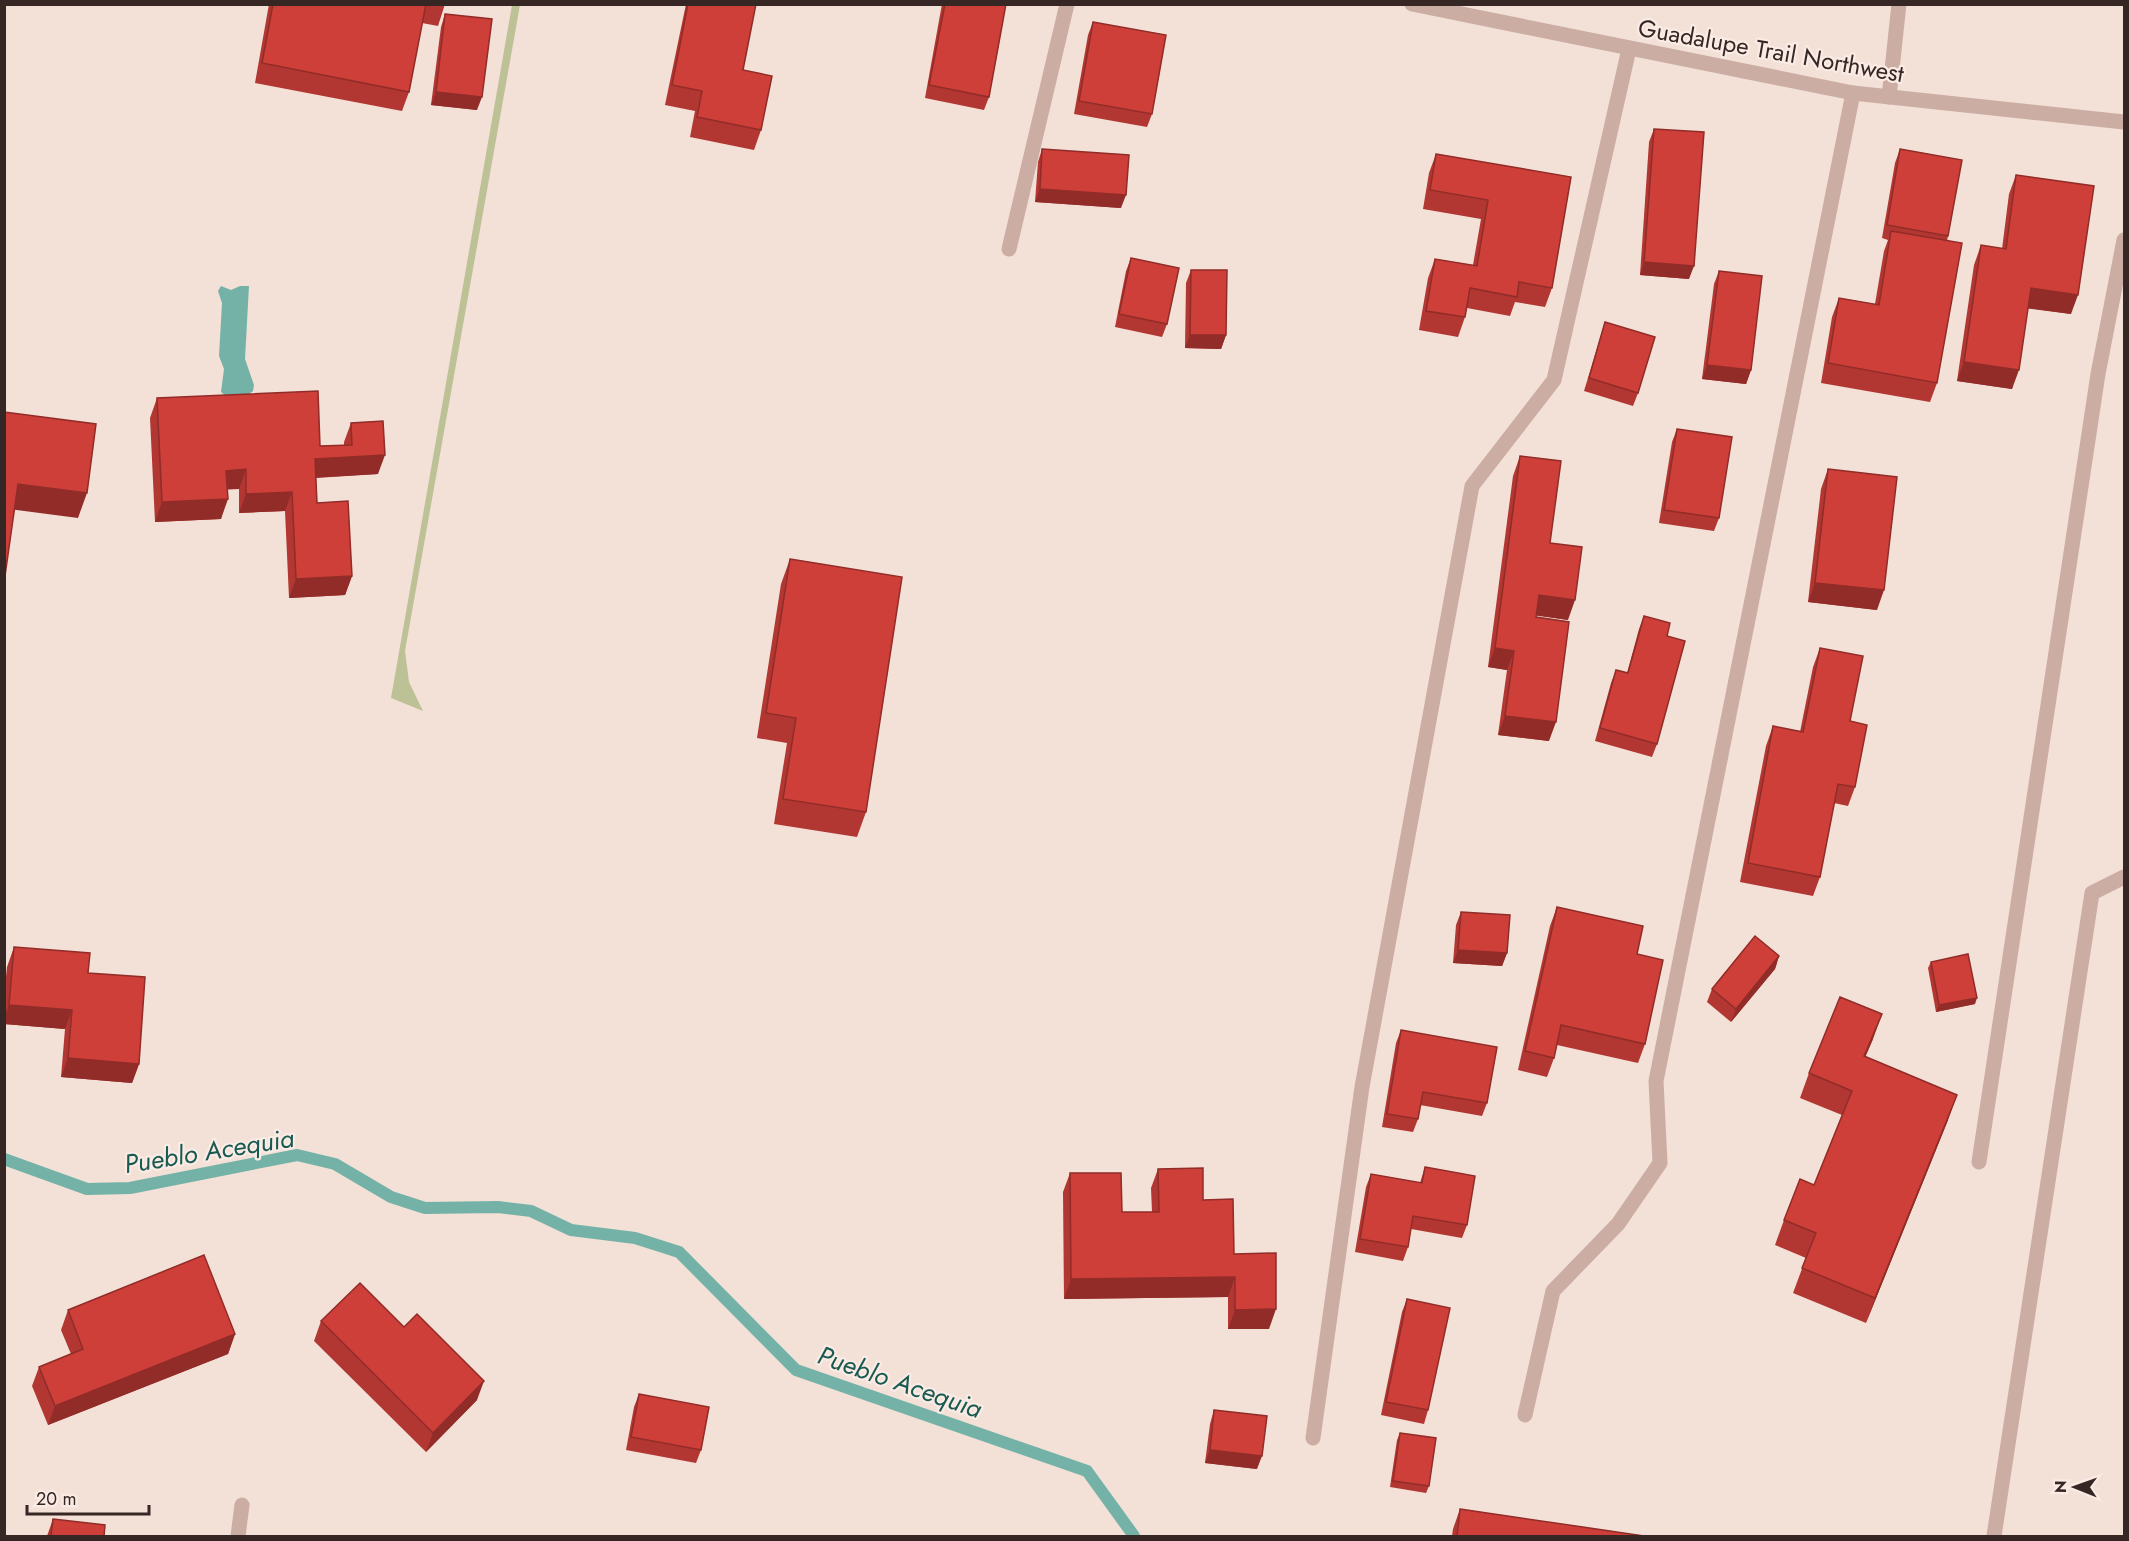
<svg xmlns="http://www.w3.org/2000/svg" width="2129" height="1541" viewBox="0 0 2129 1541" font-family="Jost,sans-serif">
<rect width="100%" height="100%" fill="#f3e0d7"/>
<path fill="#bdc296" d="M512 5H520L405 651 409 682 423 711 391 698Z"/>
<path fill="#74b2a8" d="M221 286 231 290 240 286H249L245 359 254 385 253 391 246 396 227 397 221 392 224 369 219 356 222 303 218 291Z"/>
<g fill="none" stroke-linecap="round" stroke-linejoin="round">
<path stroke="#74b2a8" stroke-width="12" d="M4 1159 87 1189 130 1188 297 1155 335 1164 391 1197 425 1208 498 1207 531 1211 571 1230 635 1238 679 1252 796 1370 1087 1471 1134 1536"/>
<g stroke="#cbada3" stroke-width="15">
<path d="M1412 4 1853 93 2124 122"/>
<path d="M1889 97 1899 4"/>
<path d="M1009 249 1067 4"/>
<path d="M1979 1162 2098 374 2124 240"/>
<path d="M1525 1415 1553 1291 1618 1224 1660 1163 1656 1081 1853 93"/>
<path d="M1313 1438 1362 1087 1472 486 1554 380 1629 49"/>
<path d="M238 1536 242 1505"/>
<path d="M1994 1536 2092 893 2124 877"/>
</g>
</g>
<g fill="#b23631">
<path d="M269 4H445L438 26 422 23 409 92 402 111 255 83Z"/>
<path d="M686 4H756L743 70 761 130 754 150 690 137 695 111 665 105Z"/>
<path d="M942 4H1006L989 97 984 110 925 98Z"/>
<path d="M445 14 477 110 431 105 441 27Z"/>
<path d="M1093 22 1152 114 1147 127 1074 114 1088 35Z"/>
<path d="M1654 129 1689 279 1640 275 1649 142Z"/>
<path d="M1042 149 1121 208 1035 202 1038 162Z"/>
<path d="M1900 149 1948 236 1947 241 1937 383 1930 402 1821 383 1832 317 1839 298 1875 304 1884 251 1888 240 1882 238 1895 163Z"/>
<path d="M1436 154 1571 177 1552 288 1545 307 1515 302 1510 316 1467 308 1465 317 1458 337 1419 330 1428 278 1435 259 1473 265 1481 219 1423 209 1429 173Z"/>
<path d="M2016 175 2071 314 2028 308 2012 389 1957 381 1974 265 1981 245 2002 249 2009 194Z"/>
<path d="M1131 258 1167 324 1162 337 1115 327 1126 271Z"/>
<path d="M1191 270 1226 335 1221 349 1185 348 1186 283Z"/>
<path d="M1719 271 1751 370 1746 384 1702 379 1714 284Z"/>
<path d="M1605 322 1638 393 1633 406 1584 391Z"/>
<path d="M157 398 320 446 344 445V442L351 423 378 474 316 478 317 503 352 576 345 595 289 598 285 511 239 513V489H227L221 519 155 522 150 418Z"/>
<path d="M1677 429 1719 518 1714 531 1659 523 1672 442Z"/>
<path d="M1520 456 1568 620 1536 615 1549 741 1498 735 1507 670 1488 667 1513 476Z"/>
<path d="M1828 469 1877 610 1808 602 1821 489Z"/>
<path d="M790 559 866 812 857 837 774 824 787 743 757 738 781 584Z"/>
<path d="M1644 616 1667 636 1657 744 1652 757 1595 741 1611 683 1616 670 1627 673 1639 629Z"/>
<path d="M1820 648 1850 721 1855 787 1848 806 1834 803 1820 877 1813 896 1740 882 1766 746 1773 726 1800 732 1813 667Z"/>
<path d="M1557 907 1637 954 1645 1044 1638 1063 1557 1045 1554 1058 1547 1077 1518 1070 1550 926Z"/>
<path d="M1461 912 1507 953 1502 966 1453 963 1456 925Z"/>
<path d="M14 947 88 973 139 1064 132 1083 61 1077 65 1029 4 1024V996L7 967Z"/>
<path d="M1779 956 1775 969 1731 1022 1707 1002 1712 989Z"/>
<path d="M1931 962 1975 1004 1936 1012 1928 968Z"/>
<path d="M1401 1030 1487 1103 1482 1116 1420 1105 1418 1119 1413 1132 1382 1127 1396 1043Z"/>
<path d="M1873 1039 1865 1057 1948 1120 1866 1323 1793 1293 1806 1258 1775 1245 1784 1220 1814 1185 1842 1115 1800 1098 1809 1073Z"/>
<path d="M1425 1167 1467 1225 1462 1238 1411 1229 1408 1247 1403 1261 1355 1252 1366 1187 1371 1174 1420 1183Z"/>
<path d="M1158 1169 1203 1200 1234 1254 1269 1329H1228V1297L1064 1299 1063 1192 1070 1173 1122 1212H1152L1151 1188Z"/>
<path d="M1407 1299 1428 1410 1424 1424 1381 1415 1402 1312Z"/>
<path d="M68 1310 235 1334 228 1354 48 1425 32 1386 39 1367 71 1354 61 1330Z"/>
<path d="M321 1321 477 1400 426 1452 314 1341Z"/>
<path d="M639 1394 701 1450 696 1463 626 1450 634 1407Z"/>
<path d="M1214 1410 1257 1469 1205 1463 1210 1424Z"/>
<path d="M1400 1433 1429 1486 1426 1493 1390 1487 1397 1440Z"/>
<path d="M1460 1509 1644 1536H1452L1453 1529Z"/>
<path d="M53 1519 104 1536H47Z"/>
</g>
<g fill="#912c28">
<path d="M436 92 482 97 477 110 431 105Z"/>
<path d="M1040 189 1126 195 1121 208 1035 202Z"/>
<path d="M1644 262 1694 266 1689 279 1640 275Z"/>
<path d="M2031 288 2078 295 2071 314 2024 308Z"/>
<path d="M1190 335H1226L1221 349 1185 348Z"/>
<path d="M1964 362 2019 370 2012 389 1957 381Z"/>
<path d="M1707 365 1751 370 1746 384 1702 379Z"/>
<path d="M385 455 378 474 308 478 315 459Z"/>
<path d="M246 469 239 489 219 490 226 471Z"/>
<path d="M18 484 87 493 78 518 9 509Z"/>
<path d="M292 492 285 511 239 513 246 494Z"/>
<path d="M228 499 221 519 155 522 162 502Z"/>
<path d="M352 576 345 595 289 598 296 579Z"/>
<path d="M1815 583 1884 590 1877 610 1808 602Z"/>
<path d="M1539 595 1575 600 1568 620 1532 615Z"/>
<path d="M1495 648 1514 651 1507 670 1488 667Z"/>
<path d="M1505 716 1556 722 1549 741 1498 735Z"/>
<path d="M1458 950 1507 953 1502 966 1453 963Z"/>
<path d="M1779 956 1775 969 1731 1022 1736 1009Z"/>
<path d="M1977 998 1975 1004 1936 1012 1939 1005Z"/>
<path d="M9 1005 72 1010 65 1029 4 1024V1018Z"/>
<path d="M1882 1014 1873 1039 1855 1081 1864 1056Z"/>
<path d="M68 1058 139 1064 132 1083 61 1077Z"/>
<path d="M1957 1095 1948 1120 1866 1323 1875 1298Z"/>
<path d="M1235 1277 1228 1297 1064 1299 1071 1279Z"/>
<path d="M1276 1309 1269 1329H1228L1235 1310Z"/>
<path d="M235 1334 228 1354 48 1425 55 1406Z"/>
<path d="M484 1381 477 1400 426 1452 433 1433Z"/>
<path d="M1210 1450 1262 1456 1257 1469 1205 1463Z"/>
</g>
<g fill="#cf3f39" stroke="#912c28" stroke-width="1.5">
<path d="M273 4H426L409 92 262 63Z"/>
<path d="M688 4H756L743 70 772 76 761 130 697 117 702 91 672 85Z"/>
<path d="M945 4H1006L989 97 929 85Z"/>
<path d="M445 14 492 19 482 97 436 92Z"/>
<path d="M1093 22 1166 35 1152 114 1079 101Z"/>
<path d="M1654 129 1704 132 1694 266 1644 262Z"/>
<path d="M1042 149 1129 155 1126 195 1040 189Z"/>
<path d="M1900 149 1962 160 1948 236 1887 225Z"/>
<path d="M1436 154 1571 177 1552 288 1519 282 1517 297 1470 288 1465 317 1426 311 1435 259 1477 266 1488 200 1430 190Z"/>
<path d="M2016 175 2094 186 2078 295 2031 288 2019 370 1964 362 1981 245 2006 249Z"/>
<path d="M1891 231 1962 243 1937 383 1828 363 1839 298 1879 305Z"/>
<path d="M1131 258 1179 268 1167 324 1119 314Z"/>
<path d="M1191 270H1227L1226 335H1190Z"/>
<path d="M1719 271 1762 276 1751 370 1707 365Z"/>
<path d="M1605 322 1655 337 1638 393 1589 378Z"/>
<path d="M318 391 320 446 352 445 351 423 383 421 385 455 315 459 317 503 348 501 352 576 296 579 292 492 246 494V469L226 471 228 499 162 502 157 398Z"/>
<path d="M4 412 96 424 87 493 18 484 4 583Z"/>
<path d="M1677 429 1732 437 1719 518 1664 510Z"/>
<path d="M1520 456 1561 461 1550 543 1582 547 1575 600 1539 595 1536 617 1569 622 1556 722 1505 716 1514 651 1495 648Z"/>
<path d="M1828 469 1897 477 1884 590 1815 583Z"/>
<path d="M790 559 902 577 866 812 783 799 796 718 766 713Z"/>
<path d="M1644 616 1670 623 1667 636 1685 641 1657 744 1600 728 1616 670 1628 673Z"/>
<path d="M1820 648 1863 656 1850 721 1867 725 1855 787 1838 784 1820 877 1748 863 1773 726 1803 732Z"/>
<path d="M1557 907 1643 926 1637 954 1663 960 1645 1044 1561 1025 1554 1058 1525 1051Z"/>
<path d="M1461 912 1510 915 1507 953 1458 950Z"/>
<path d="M1755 936 1779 956 1736 1009 1712 989Z"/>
<path d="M14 947 90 953 88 973 145 977 139 1064 68 1058 72 1010 9 1005Z"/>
<path d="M1968 954 1977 998 1939 1005 1931 962Z"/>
<path d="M1840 997 1882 1014 1864 1056 1957 1095 1875 1298 1802 1268 1816 1233 1784 1220 1800 1179 1814 1185 1852 1091 1809 1073Z"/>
<path d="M1401 1030 1497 1047 1487 1103 1423 1092 1418 1119 1387 1114Z"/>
<path d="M1425 1167 1475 1176 1467 1225 1413 1216 1408 1247 1360 1239 1371 1174 1422 1183Z"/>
<path d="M1203 1168V1200L1233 1199 1234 1254 1276 1253V1309L1235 1310V1277L1071 1279 1070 1173H1121L1122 1212H1159L1158 1169Z"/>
<path d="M204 1255 235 1334 55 1406 39 1367 83 1349 68 1310Z"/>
<path d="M360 1283 404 1327 417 1314 484 1381 433 1433 321 1321Z"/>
<path d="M1407 1299 1450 1308 1428 1410 1386 1402Z"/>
<path d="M639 1394 709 1407 701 1450 631 1437Z"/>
<path d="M1214 1410 1267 1416 1262 1456 1210 1450Z"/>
<path d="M1400 1433 1436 1438 1429 1486 1393 1481Z"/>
<path d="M1460 1509 1644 1536H1457Z"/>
<path d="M53 1519 105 1525 104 1536H51Z"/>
</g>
<g text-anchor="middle" stroke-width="4.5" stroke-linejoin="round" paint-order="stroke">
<g font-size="24" fill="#362725" stroke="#faebe4">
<text transform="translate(1771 51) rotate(10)" y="8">Guadalupe Trail Northwest</text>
</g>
<g font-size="26" font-style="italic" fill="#185a51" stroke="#faebe4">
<text transform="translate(209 1151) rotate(-9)" y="9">Pueblo Acequia</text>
<text transform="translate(900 1382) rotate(19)" y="9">Pueblo Acequia</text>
</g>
</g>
<rect width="2129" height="1541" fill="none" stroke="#362725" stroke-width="12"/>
<g transform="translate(2075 1487) rotate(271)" stroke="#faebe4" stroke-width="4.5" paint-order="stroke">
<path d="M0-4.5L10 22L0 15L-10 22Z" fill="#362725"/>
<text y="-9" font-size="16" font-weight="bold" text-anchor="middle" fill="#362725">N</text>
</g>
<path d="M27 1505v9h122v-9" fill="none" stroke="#362725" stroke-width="3"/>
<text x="36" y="1505" font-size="18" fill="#362725" stroke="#faebe4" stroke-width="4.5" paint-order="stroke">20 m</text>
</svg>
